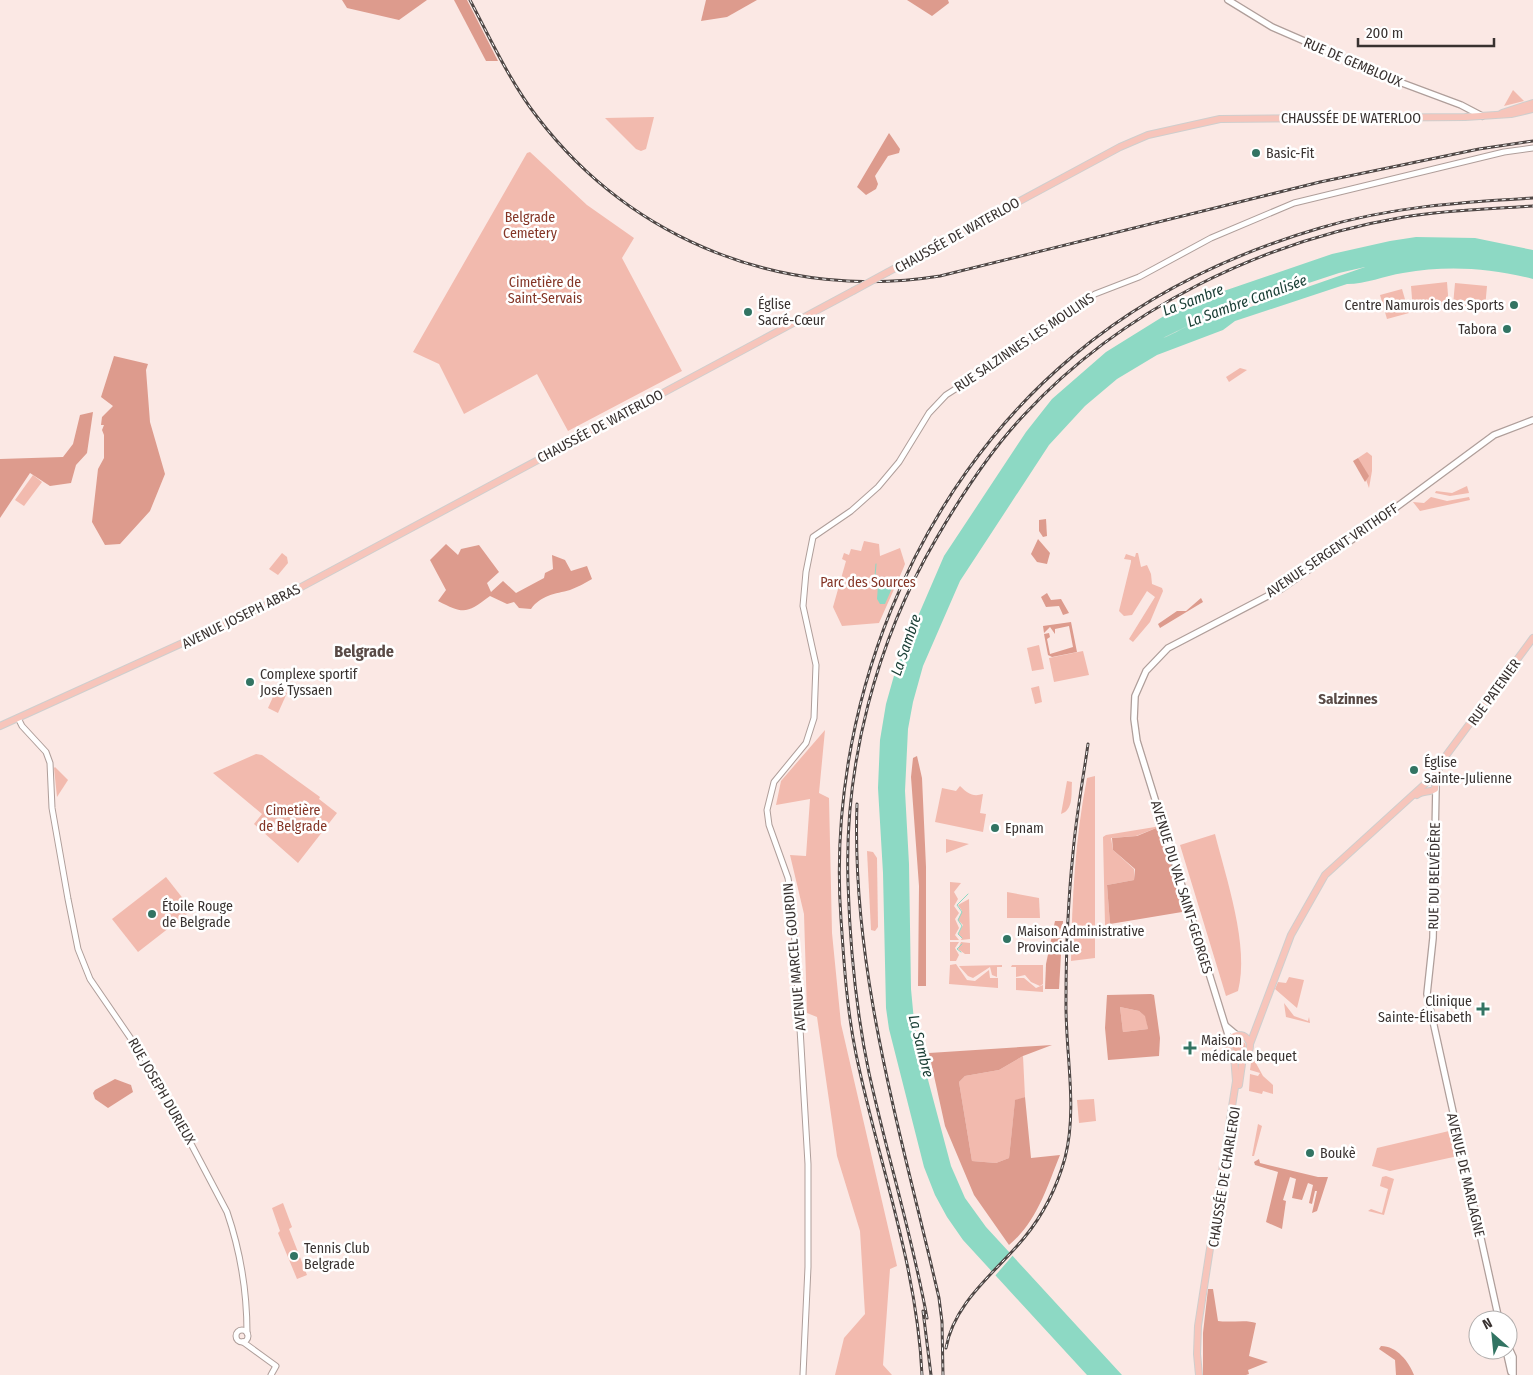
<svg xmlns="http://www.w3.org/2000/svg" width="1533" height="1375" viewBox="0 0 1533 1375" font-family="'Fira Sans Condensed',sans-serif">
<rect width="100%" height="100%" fill="#fbe8e4"/>
<g fill="#f2baae">
<path d="M1513 90 1524 101 1504 106Z"/>
<path d="M654 117 646 149 641 151 636 149 605 118Z"/>
<path d="M530 152 587 205 634 238 622 258 682 371 568 431 537 374 464 414 439 364 413 352 527 153Z"/>
<path d="M1447 282 1449 308 1413 311 1411 286Z"/>
<path d="M1455 283 1487 286 1485 308 1453 305Z"/>
<path d="M1402 289 1409 313 1387 319 1380 295Z"/>
<path d="M1240 368 1247 370 1229 382 1226 377Z"/>
<path d="M1367 452 1372 456V471L1369 488 1358 458Z"/>
<path d="M33 475 42 482 24 506 15 500Z"/>
<path d="M1467 486 1469 493 1450 496 1435 493 1436 491 1452 493Z"/>
<path d="M1431 497 1447 501 1469 497 1470 500 1420 511 1413 502 1424 503Z"/>
<path d="M864 541 879 544 880 556 900 548 905 564 903 569 879 623 842 626 833 607 846 561 842 559 844 553 849 555 851 549 861 551Z"/>
<path d="M282 553 287 557 288 563 278 575 269 569Z"/>
<path d="M1136 553H1138L1141 567 1147 565 1151 574 1152 584 1162 588 1163 591 1150 622 1133 642 1129 639 1155 597 1147 591 1132 615 1124 616 1119 611 1131 562V560L1124 559 1126 554 1135 557Z"/>
<path d="M1039 645 1044 669 1032 671 1027 648Z"/>
<path d="M1083 651 1089 675 1054 682 1049 658Z"/>
<path d="M1039 686 1042 702 1035 704 1031 688Z"/>
<path d="M277 688 287 693 278 713 268 708Z"/>
<path d="M825 730 819 793 829 798 832 933 841 1024 897 1266 890 1269 883 1365 892 1375H835L844 1338 865 1314 860 1231 837 1156 817 1017 807 1013 804 914 790 855 806 856 810 799 776 805 781 781Z"/>
<path d="M256 754 262 755 320 797 319 799 337 813 298 863 254 824 262 814 213 773Z"/>
<path d="M55 767 68 780 57 797 54 768Z"/>
<path d="M1095 776V958L1071 961C1072 899 1075 839 1087 778Z"/>
<path d="M1067 781 1072 782C1071 793 1074 810 1061 814Z"/>
<path d="M960 786C968 794 973 797 983 794L980 813 986 814 983 832 935 822 942 788 956 791Z"/>
<path d="M1161 826 1136 836 1111 838 1113 850 1134 869V880L1107 885 1110 924 1105 925 1103 837 1106 835Z"/>
<path d="M1215 834C1226 878 1250 947 1238 991L1226 996 1180 845Z"/>
<path d="M946 839 969 844 946 853Z"/>
<path d="M867 851 873 852 877 858 878 927 875 931 871 930Z"/>
<path d="M166 877 192 910 138 952 112 919Z"/>
<path d="M950 882 961 883 954 892 958 899 954 906 959 913 955 919 959 928 955 935 959 940H950Z"/>
<path d="M1007 892 1039 898 1040 918H1007Z"/>
<path d="M969 899 970 939 961 940 962 938 958 934 963 925 958 920 962 911 958 905Z"/>
<path d="M950 942H959L955 948 959 955 956 961H950Z"/>
<path d="M961 942 970 943V954H965L958 949Z"/>
<path d="M956 964 967 980 975 981 989 970 990 978H998V988L949 984 950 965Z"/>
<path d="M1012 965H1043V984L1040 986 1031 982 1025 975 1016 977V967H1011Z"/>
<path d="M959 966 1002 965V967H997V977L992 975 990 967 973 978 968 976Z"/>
<path d="M1289 977 1304 980 1297 1008 1275 989 1278 982 1286 983Z"/>
<path d="M1016 978H1024L1036 988 1043 985V992L1016 990Z"/>
<path d="M1284 1003 1294 1016 1308 1021 1309 1017 1310 1023 1286 1017Z"/>
<path d="M1120 1007 1139 1011 1146 1016 1148 1029 1123 1032Z"/>
<circle cx="1239" cy="1047" r="7"/>
<path d="M1023 1056 1025 1097 1015 1101 1009 1158 996 1163 972 1161 959 1082 965 1076 999 1070Z"/>
<path d="M1252 1056 1263 1076 1273 1085V1094L1263 1091 1262 1094 1249 1091 1250 1074 1258 1076 1260 1073 1250 1070Z"/>
<path d="M1094 1099 1096 1121 1079 1123 1077 1100Z"/>
<path d="M1258 1124 1262 1126 1254 1156H1252Z"/>
<path d="M1449 1131 1450 1135 1453 1134 1458 1156 1390 1171 1372 1166 1377 1148Z"/>
<path d="M1386 1176 1394 1179 1384 1215 1368 1211 1371 1209 1382 1213 1388 1189 1380 1186 1382 1177Z"/>
<path d="M283 1203 292 1227 289 1229 307 1275 297 1279 278 1233 280 1231 272 1208Z"/>
</g>
<g fill="#dd9b8d" fill-rule="evenodd">
<path d="M342 0H427L399 20 347 8Z"/>
<path d="M454 0H467L498 61H486Z"/>
<path d="M706 0H757L727 17 701 21Z"/>
<path d="M907 0H948L949 3 932 16Z"/>
<path d="M889 133 900 149 899 153 888 156 875 176 878 184 876 189 866 195 857 187Z"/>
<path d="M114 356 148 364 146 370 150 422 165 474 150 511 120 544 105 545 92 522 98 469 104 458V435L102 430 104 425H101L102 417 113 406 101 397Z"/>
<path d="M93 412 87 453 76 465 71 483 50 486 30 473 0 518V459L63 457 73 444 80 415Z"/>
<path d="M1358 458 1369 476 1365 482 1353 461Z"/>
<path d="M1046 519 1047 536 1043 537 1039 531V520Z"/>
<path d="M1038 539 1050 553 1047 564 1037 562 1031 554Z"/>
<path d="M446 544 458 555 461 549 479 545 499 572 487 583 491 592 503 581 516 593 544 578 545 573 553 569 552 555 565 560 571 571 587 566 592 579C585 583 578 587 570 590 555 594 541 595 531 609L519 608 514 602 507 604 490 596C467 613 465 615 438 601L446 590 430 560Z"/>
<path d="M1047 593 1051 600 1061 599 1069 613 1063 615 1059 606 1046 607 1041 597Z"/>
<path d="M1201 598 1203 602 1160 628 1158 624 1177 611H1186Z"/>
<path d="M1071 622 1077 652 1052 657 1048 655 1044 634 1049 633 1050 637 1047 639 1050 654 1073 647 1069 626 1055 629V634L1050 627 1044 633 1043 626Z"/>
<path d="M917 756 922 778 926 867V986H918L919 886 911 777 913 758Z"/>
<path d="M1161 826 1188 911 1110 924 1107 885 1134 880 1135 869 1113 850 1112 838 1137 836Z"/>
<path d="M1055 921H1063L1059 989H1045L1046 964Z"/>
<path d="M1151 994 1154 995 1160 1038 1159 1056 1108 1060 1105 1028 1107 995ZM1120 1007 1139 1011 1145 1016 1148 1029 1123 1032Z"/>
<path d="M1052 1045 1023 1056 999 1070 965 1076 959 1082 972 1161 996 1163 1009 1158 1015 1100 1025 1097 1031 1158 1060 1155C1047 1187 1037 1222 1009 1245L974 1195 945 1126 929 1053Z"/>
<path d="M115 1079 131 1085 133 1092 108 1108 95 1099 93 1093 95 1090Z"/>
<path d="M1259 1159 1260 1163 1318 1177H1328L1317 1211 1312 1213 1317 1191H1315L1312 1204 1309 1203 1313 1185 1308 1183 1302 1200 1292 1198 1296 1179 1290 1177 1283 1200 1286 1201 1282 1229 1266 1222 1278 1172 1255 1165 1254 1162Z"/>
<path d="M1208 1289H1213L1218 1321C1231 1323 1246 1319 1256 1323L1249 1356 1268 1362 1248 1370 1249 1374 1246 1375H1203V1333Z"/>
<path d="M1381 1346C1397 1346 1409 1362 1414 1375H1396L1395 1360 1379 1349Z"/>
</g>
<g fill="#8dd9c4" fill-rule="evenodd">
<path d="M1416 237 1475 238 1533 250V279C1489 268 1448 265 1403 273 1384 276 1366 284 1347 284L1235 321 1223 330 1157 355 1117 379 1085 406 1049 445 960 581 923 666 913 702 908 729 905 791 909 864 911 989 914 1021 919 1046 951 1166 965 1198 986 1227 1122 1375H1087L963 1240 947 1217 935 1195 924 1167 889 1029 886 1008 883 873 878 788 880 740 886 704 897 665 944 556 1026 432 1052 399 1106 352 1180 306 1332 254 1390 241ZM1365 267 1233 313C1216 306 1179 333 1163 338L1206 317 1339 273Z"/>
<path d="M883 582 893 586 885 604H880L877 599 878 585Z"/>
</g>
<path fill="#fbe8e4" d="M1011 1251 1014 1254 994 1277 991 1274Z"/>
<g fill="none" stroke-linecap="round" stroke-linejoin="round">
<g stroke="#8dd9c4" stroke-width="1">
<path d="M876 564 875 576 879 584"/>
<path d="M962 938 958 934 962 926 958 920 962 912 957 905 968 894"/>
<path d="M961 952 957 949 962 944"/>
</g>
<g stroke="#af9e9a" stroke-width="7">
<g id="tertiary">
<path d="M18 718 22 726 46 752 50 763 52 808 68 899 78 949 90 979 151 1068 227 1212C240 1250 247 1293 247 1333"/>
<circle cx="242" cy="1336" r="6"/>
<path d="M243 1342 276 1366 271 1375"/>
<path d="M803 1375 808 1267V1164L793 910 788 878 769 825 767 810 774 782 806 743 814 718 816 665 803 606 806 572 813 537 851 511 878 487 899 462 929 413 946 395 1026 344 1095 294 1139 277 1211 238 1294 203 1504 152 1533 148"/>
</g>
</g>
<g stroke="#af9e9a" stroke-width="8">
<g id="secondary">
<path d="M1228 0 1272 27 1394 80 1461 105 1482 116"/>
<path d="M1436 787 1433 938 1427 994 1499 1320"/>
<path d="M1226 1026 1238 1036"/>
<path d="M1230 1041 1137 741 1134 719 1135 696 1146 671 1168 648 1281 589 1360 534 1494 435 1533 420"/>
<path d="M1508 1346 1513 1357V1375"/>
<path d="M1506 1350 1511 1372"/>
</g>
</g>
<g stroke="#cfcecd" stroke-width="8">
<g id="primary">
<path d="M1502 113 1533 103"/>
<path d="M888 272 1120 147 1148 135 1220 119 1465 117 1511 114 1533 109"/>
<path d="M0 726 277 600 853 291"/>
<path d="M1417 795C1423 790 1430 793 1435 789L1436 775 1439 769"/>
<circle cx="1239" cy="1046" r="11"/>
<path d="M1250 1044 1291 935 1325 875 1425 784 1533 638"/>
<path d="M1239 1085 1243 1057"/>
<path d="M1199 1375 1197 1354 1198 1326 1236 1081 1234 1056"/>
</g>
</g>
<use href="#tertiary" stroke="#fff" stroke-width="5"/>
<use href="#secondary" stroke="#fff" stroke-width="5.5"/>
<use href="#primary" stroke="#f7c5bb" stroke-width="6"/>
<g stroke="#4f4745" stroke-width="3">
<g id="rail">
<path d="M470 0C491 40 510 82 538 118 633 242 786 301 940 276L1320 182 1479 149 1533 141"/>
<path d="M857 804C851 972 902 1136 939 1298L942 1322 943 1375"/>
<path d="M923 1311 931 1375"/>
<path d="M927 1318C912 1235 887 1155 869 1073 856 1011 850 946 848 883 844 764 876 642 936 539 961 496 989 452 1024 415 1122 309 1262 241 1404 217 1446 210 1490 209 1533 206"/>
<path d="M946 1348C954 1302 996 1272 1024 1238 1043 1215 1057 1187 1065 1158 1078 1107 1065 1052 1066 1000 1066 951 1068 901 1073 853 1076 816 1083 780 1088 744"/>
<path d="M922 1375C917 1265 878 1161 856 1054 847 1010 844 964 841 919 826 712 912 490 1073 356 1144 296 1231 254 1320 228 1390 207 1460 202 1533 198"/>
</g>
</g>
<use href="#rail" stroke="#fff" stroke-width="1" stroke-dasharray="4" stroke-linecap="butt"/>
<g stroke="#cfcecd" stroke-width="8" stroke-linecap="butt">
<path id="primary-bridge" d="M853 291 888 272"/>
</g>
<use href="#primary-bridge" stroke="#f7c5bb" stroke-width="6"/>
</g>
<g fill="#327463" stroke="#fff" stroke-width="2">
<circle cx="1256" cy="153" r="5"/>
<circle cx="1514" cy="305" r="5"/>
<circle cx="748" cy="312" r="5"/>
<circle cx="1507" cy="329" r="5"/>
<circle cx="250" cy="682" r="5"/>
<circle cx="1414" cy="770" r="5"/>
<circle cx="995" cy="828" r="5"/>
<circle cx="152" cy="914" r="5"/>
<circle cx="1007" cy="939" r="5"/>
<path d="M1480.5 1001.5h5v5h5v5h-5v5h-5v-5h-5v-5h5z"/>
<path d="M1187.5 1040.5h5v5h5v5h-5v5h-5v-5h-5v-5h5z"/>
<circle cx="1310" cy="1153" r="5"/>
<circle cx="294" cy="1256" r="5"/>
</g>
<g text-anchor="middle" stroke-width="5" stroke-linejoin="round" paint-order="stroke">
<g font-size="14" fill="#393230" stroke="#fff">
<text transform="translate(1353 62) rotate(23)" y="5">RUE DE GEMBLOUX</text>
<text x="1351" y="123">CHAUSSÉE DE WATERLOO</text>
<text transform="translate(957 235) rotate(-29)" y="5">CHAUSSÉE DE WATERLOO</text>
<text transform="translate(1024 342) rotate(-34)" y="5">RUE SALZINNES LES MOULINS</text>
<text transform="translate(600 426) rotate(-28)" y="5">CHAUSSÉE DE WATERLOO</text>
<text transform="translate(1332 550) rotate(-34)" y="5">AVENUE SERGENT VRITHOFF</text>
<text transform="translate(241 616) rotate(-26)" y="5">AVENUE JOSEPH ABRAS</text>
<text transform="translate(1494 692) rotate(-54)" y="5">RUE PATENIER</text>
<text transform="translate(1434 876) rotate(-89)" y="5">RUE DU BELVÉDÈRE</text>
<text transform="translate(1182 887) rotate(73)" y="5">AVENUE DU VAL SAINT-GEORGES</text>
<text transform="translate(794 957) rotate(-95)" y="5">AVENUE MARCEL GOURDIN</text>
<text transform="translate(162 1091) rotate(60)" y="5">RUE JOSEPH DURIEUX</text>
<text transform="translate(1466 1175) rotate(77)" y="5">AVENUE DE MARLAGNE</text>
<text transform="translate(1224 1177) rotate(-81)" y="5">CHAUSSÉE DE CHARLEROI</text>
</g>
<g font-size="14" fill="#393230" stroke="#fff" text-anchor="start">
<text x="1266" y="158">Basic-Fit</text>
<text x="758" y="309">Église<tspan x="758" dy="16">Sacré-Cœur</tspan></text>
<text x="1504" y="310" text-anchor="end">Centre Namurois des Sports</text>
<text x="1497" y="334" text-anchor="end">Tabora</text>
<text x="260" y="679">Complexe sportif<tspan x="260" dy="16">José Tyssaen</tspan></text>
<text x="1424" y="767">Église<tspan x="1424" dy="16">Sainte-Julienne</tspan></text>
<text x="1005" y="833">Epnam</text>
<text x="162" y="911">Étoile Rouge<tspan x="162" dy="16">de Belgrade</tspan></text>
<text x="1017" y="936">Maison Administrative<tspan x="1017" dy="16">Provinciale</tspan></text>
<text x="1472" y="1006" text-anchor="end">Clinique<tspan x="1472" dy="16">Sainte-Élisabeth</tspan></text>
<text x="1201" y="1045">Maison<tspan x="1201" dy="16">médicale bequet</tspan></text>
<text x="1320" y="1158">Boukè</text>
<text x="304" y="1253">Tennis Club<tspan x="304" dy="16">Belgrade</tspan></text>
</g>
<g font-size="14" fill="#843526" stroke="#fff">
<text x="530" y="222">Belgrade<tspan x="530" dy="16">Cemetery</tspan></text>
<text x="545" y="287">Cimetière de<tspan x="545" dy="16">Saint-Servais</tspan></text>
<text x="868" y="587">Parc des Sources</text>
<text x="293" y="815">Cimetière<tspan x="293" dy="16">de Belgrade</tspan></text>
</g>
<g font-size="15" font-style="italic" fill="#1a3e35" stroke="#fff">
<text transform="translate(1193 300) rotate(-21)" y="5">La Sambre</text>
<text transform="translate(1247 301) rotate(-20)" y="5">La Sambre Canalisée</text>
<text transform="translate(906 645) rotate(-71)" y="5">La Sambre</text>
<text transform="translate(921 1046) rotate(76)" y="5">La Sambre</text>
</g>
<g font-size="15" font-weight="bold" fill="#594a46" stroke="#fff">
<text x="1348" y="704">Salzinnes</text>
</g>
<g font-size="16" font-weight="bold" fill="#594a46" stroke="#fff">
<text x="364" y="657">Belgrade</text>
</g>
</g>
<g transform="translate(1493 1335) rotate(333)"><circle r="24" fill="#ffffff" stroke="#b0adac"/>
<path d="M0-4L9 19L0 12L-9 19Z" fill="#327463"/>
<text y="-8" font-size="14" font-weight="bold" text-anchor="middle" fill="#393230">N</text>
</g>
<path d="M1358 38v8h136v-8" fill="none" stroke="#393230" stroke-width="2.5"/>
<text x="1366" y="38" font-size="15" fill="#393230" stroke="#ffffff" stroke-width="4" paint-order="stroke">200 m</text>
</svg>
